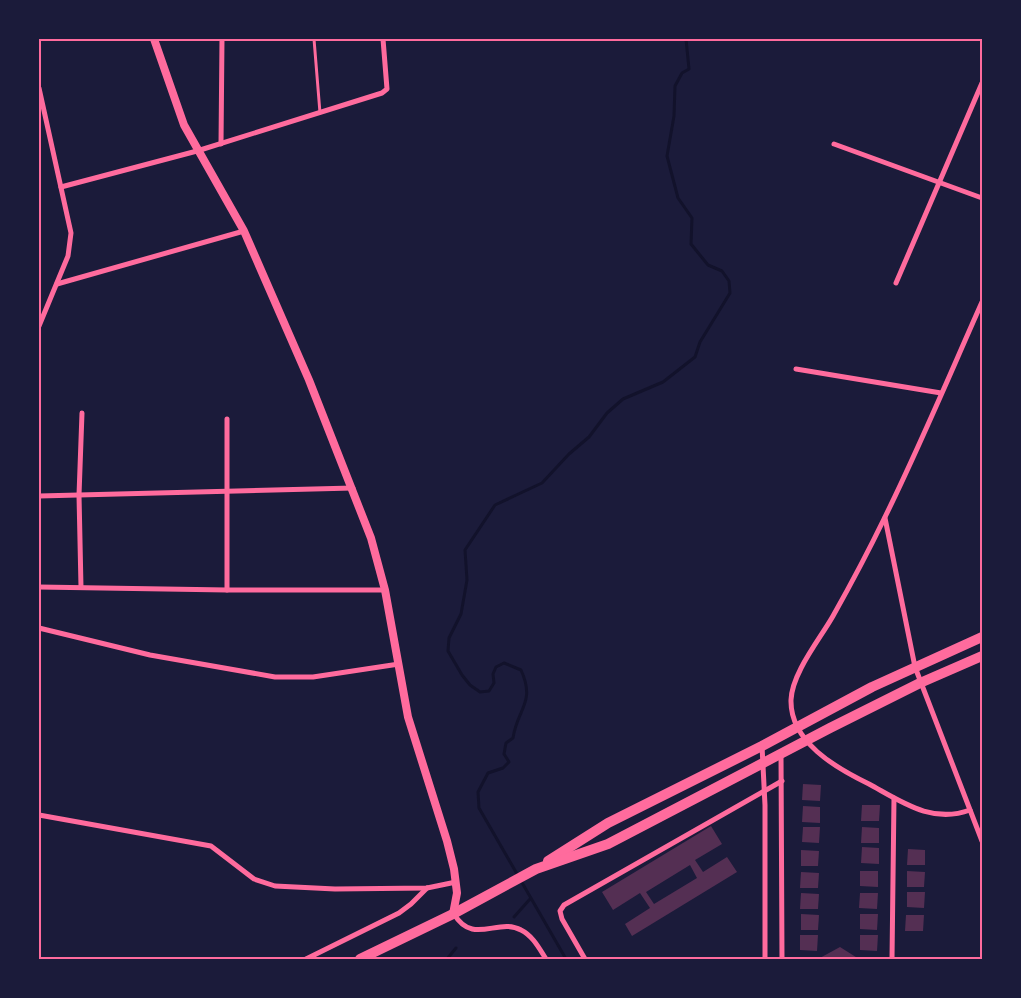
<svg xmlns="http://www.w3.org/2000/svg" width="1021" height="998" viewBox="0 0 1021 998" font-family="Jost,sans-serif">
<rect width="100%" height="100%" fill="#1b1b3a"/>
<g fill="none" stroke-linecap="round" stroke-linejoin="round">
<g stroke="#12122b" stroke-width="3">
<path d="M514 917 530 899"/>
<path d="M447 959 456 948"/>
<path d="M566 959 479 808 478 792 488 773 503 768 509 762 504 754 506 743 513 738C517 709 536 703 521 670L504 663 496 667 493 674 494 683 489 691 480 692 470 685 462 675 448 651 449 638 461 614 467 580 465 550 495 505 542 483 569 454 589 437 607 413 623 399 663 382 695 357 700 342 730 293 729 281 722 271 708 265 691 244 692 218 678 198 667 156 674 116 675 86 682 73 689 69 686 39"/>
</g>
</g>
<g fill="#542f53" fill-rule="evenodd">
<path d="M803 784 821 785 820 801 802 800Z"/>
<path d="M862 805H880L879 821H861Z"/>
<path d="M803 806 820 807V823L802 822Z"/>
<path d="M711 826 722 844 695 860 703 872 727 857 737 872 632 936 625 924 650 908 640 893 613 910 602 892ZM690 865 697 878 654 904 646 892Z"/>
<path d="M803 827H820L819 843 802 842Z"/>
<path d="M862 827 879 828V843H861Z"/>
<path d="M862 847 879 848V864L861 863Z"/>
<path d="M908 849 925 850V865H907Z"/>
<path d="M801 850 819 851 818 866H801Z"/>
<path d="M860 871H878V887L860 886Z"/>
<path d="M907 871 925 872 924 887H907Z"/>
<path d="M801 872 819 873 818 888H800Z"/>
<path d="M907 892H925L924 908 907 907Z"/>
<path d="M801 893 819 894 818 909H800Z"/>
<path d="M860 893H878L877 909 859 908Z"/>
<path d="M801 914 819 915 818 930H801Z"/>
<path d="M860 914H878L877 930 860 929Z"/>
<path d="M906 915H924L923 931H905Z"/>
<path d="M800 935H818L817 951 800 950Z"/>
<path d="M860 935H878L877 951 860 950Z"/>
<path d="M840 947 859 959H818Z"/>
</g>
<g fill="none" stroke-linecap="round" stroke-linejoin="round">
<path stroke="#ff6b9d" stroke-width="3" d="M314 39 320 113"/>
<g stroke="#ff6b9d" stroke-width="5">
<path d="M39 88 71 233 68 256 39 326"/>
<path d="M221 144 222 39"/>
<path d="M834 144 982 198"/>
<path d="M61 187 197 151 382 93 387 89 383 39"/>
<path d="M896 283 982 83"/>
<path d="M57 284 244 231"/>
<path d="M796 369 941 393"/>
<path d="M227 419V590"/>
<path d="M39 496 353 488"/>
<path d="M885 518 915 667 982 841"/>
<path d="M39 587 227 590H385"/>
<path d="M81 587 79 495 82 413"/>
<path d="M39 628 150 655 275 677H313L399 664"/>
<path d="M762 746 765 805V959"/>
<path d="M781 754 782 959"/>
<path d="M970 810C932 824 902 802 869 784 836 768 790 742 791 700 792 673 820 639 833 616 851 584 868 552 884 519 919 448 950 374 982 302"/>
<path d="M39 815 211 846 254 879 275 886 335 889 427 888 456 882"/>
<path d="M454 914C473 946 498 917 521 930 533 936 539 948 546 959"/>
<path d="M306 959 399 913 411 904 427 888"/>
<path d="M585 959 562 919 560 911 564 905 782 781"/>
<path d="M892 959 894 798"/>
</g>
<path stroke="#ff6b9d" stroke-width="8" d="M154 39 184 125 244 231 309 380 371 538 385 590 408 717 447 841 454 869 457 893 453 914"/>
<g stroke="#ff6b9d" stroke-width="10">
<path d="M548 861 608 823 762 746 872 687 982 637"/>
<path d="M360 959 453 914 536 869 608 844 830 728 920 683 982 656"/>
</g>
</g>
<rect width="1021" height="998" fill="none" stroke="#1b1b3a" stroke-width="80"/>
<rect x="40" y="40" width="941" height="918" fill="none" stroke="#ff6b9d" stroke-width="2"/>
</svg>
